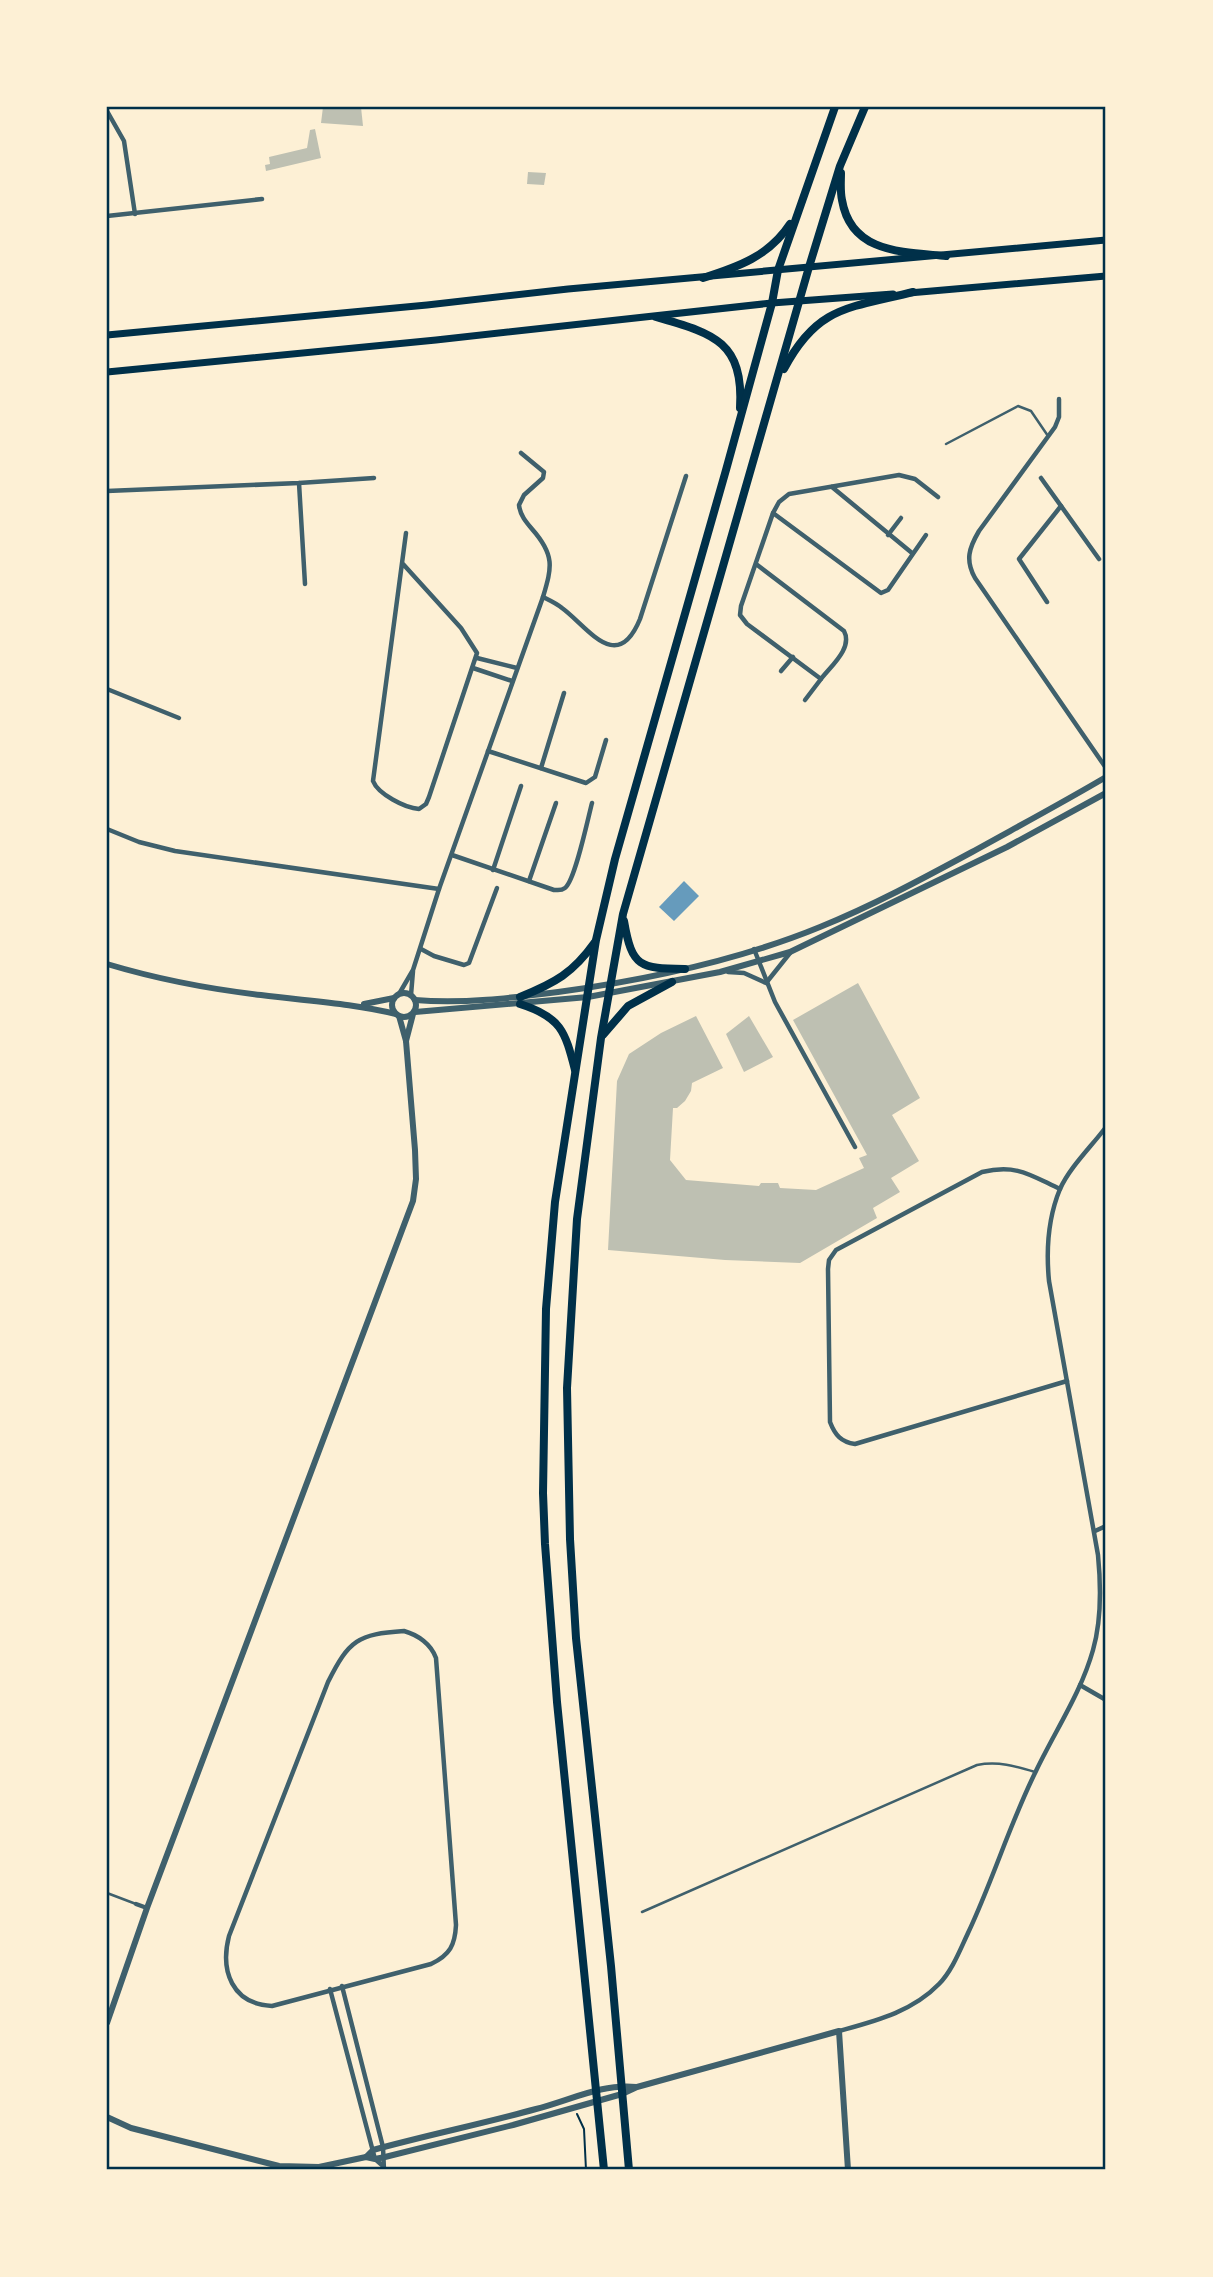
<svg xmlns="http://www.w3.org/2000/svg" width="1213" height="2277" viewBox="0 0 1213 2277" font-family="'Work Sans',sans-serif">
<rect width="100%" height="100%" fill="#fdf0d5"/>
<path fill="#669bbc" d="M684 881 699 896 674 921 659 907Z"/>
<g fill="#bec0b2">
<path d="M323 107H361L363 126 321 123Z"/>
<path d="M315 129 321 158 266 171 265 165 270 164 269 157 307 148 310 130Z"/>
<path d="M528 172 546 173 544 185 527 184Z"/>
<path d="M858 983 920 1098 892 1115 919 1161 891 1178 900 1192 873 1208 877 1218 800 1263 725 1260 608 1250 617 1081 629 1054 661 1033 696 1016 723 1068 692 1083 691 1091 685 1101 677 1108H673L670 1160 686 1180 759 1186 761 1183H778L780 1188 816 1190 864 1168 859 1158 867 1155 793 1020Z"/>
<path d="M749 1016 773 1057 744 1072 726 1034Z"/>
</g>
<g fill="none" stroke-linecap="round" stroke-linejoin="round">
<path stroke="#003049" stroke-width="2" d="M577 2114 584 2129 586 2170"/>
<g stroke="#3f606c" stroke-width="2.5">
<path d="M946 444 1018 406 1031 411 1048 436"/>
<path d="M107 1893 136 1904"/>
<path d="M642 1912 977 1765C998 1761 1015 1766 1035 1772"/>
</g>
<g stroke="#3f606c" stroke-width="4.5">
<path d="M107 111 124 141 135 214"/>
<path d="M107 216 262 199"/>
<path d="M1059 399V417L1055 427 979 531C969 548 965 560 975 578L1106 768"/>
<path d="M521 453 544 472 543 478 524 495 519 505C520 515 526 522 532 529 555 555 552 567 543 597"/>
<path d="M1041 478 1099 559"/>
<path d="M299 483 305 584"/>
<path d="M832 487 912 553"/>
<path d="M107 491 299 483 374 478"/>
<path d="M773 513 881 593 888 590 926 535"/>
<path d="M888 535 901 518"/>
<path d="M403 564 461 628 477 653 429 797 426 804 419 809C405 808 378 794 373 781L406 533"/>
<path d="M756 564 844 631C853 648 831 666 821 679L747 624 740 615 741 606 773 513 779 502 789 494 899 475 915 479 938 497"/>
<path d="M1047 602 1019 559 1061 506"/>
<path d="M477 658 517 668"/>
<path d="M473 668 512 681"/>
<path d="M781 671 793 657"/>
<path d="M107 689 179 718"/>
<path d="M805 700 821 679"/>
<path d="M488 751 586 783 595 777 606 740"/>
<path d="M541 768 564 693"/>
<path d="M107 829 139 842 175 851 439 889"/>
<path d="M452 855 554 890C559 890 561 891 565 888 575 881 588 818 592 803"/>
<path d="M493 870 521 786"/>
<path d="M529 881 556 803"/>
<path d="M421 949 434 956 464 965 469 963 497 888"/>
<path d="M754 949 775 1002 855 1147"/>
<path d="M728 972 744 973 766 983 790 953"/>
<path d="M399 994 413 970 439 889 543 597C549 600 556 603 562 608 588 627 617 675 640 619L686 476"/>
<path d="M411 995 413 971"/>
<path d="M1060 1189C1030 1175 1017 1164 982 1172L836 1250 829 1260 828 1269 830 1422C835 1435 841 1442 855 1444L1067 1381"/>
<path d="M1095 1531 1106 1526"/>
<path d="M404 1631C418 1635 431 1644 436 1658L456 1925C455 1945 450 1955 431 1964L272 2006C232 2004 220 1971 229 1936L328 1682C349 1640 358 1634 404 1631Z"/>
<path d="M1080 1685 1106 1700"/>
<path d="M136 1904 147 1908"/>
<path d="M342 1986 383 2147 384 2170"/>
<path d="M330 1989 375 2159 383 2166"/>
<path d="M839 2031C875 2021 912 2012 939 1984 952 1971 960 1950 968 1933 993 1880 1010 1823 1036 1771 1055 1731 1081 1693 1093 1650 1102 1619 1101 1586 1098 1555L1049 1281C1046 1250 1048 1218 1060 1189 1070 1167 1091 1147 1106 1127"/>
</g>
<g stroke="#3f606c" stroke-width="6">
<path d="M107 964C157 979 209 989 261 995 307 1001 351 1003 396 1014"/>
<circle cx="404" cy="1005" r="12"/>
<path d="M415 1000C463 1004 511 998 558 992 646 980 737 961 820 927 872 906 922 879 972 852 1017 827 1062 803 1106 777"/>
<path d="M364 1004 394 998"/>
<path d="M415 1012 588 997 720 972 790 952 1007 847 1106 793"/>
<path d="M406 1041 413 1014"/>
<path d="M107 2023 147 1908 413 1201 416 1179 415 1150 406 1041 399 1016"/>
<path d="M107 2117 131 2128 279 2166 319 2167 366 2157 375 2159 385 2157 513 2125 622 2094 637 2087 839 2031 848 2170"/>
<path d="M366 2157 373 2150C427 2135 482 2124 536 2109 568 2101 603 2083 636 2087"/>
</g>
<g stroke="#003049" stroke-width="7">
<path d="M909 293 1106 276"/>
<path d="M107 335 427 305 568 289 1106 240"/>
<path d="M107 372 436 340 772 303 893 294"/>
</g>
<g stroke="#003049" stroke-width="8">
<path d="M841 173C841 182 840 191 842 200 851 254 904 252 946 256"/>
<path d="M703 278C738 267 769 256 790 224"/>
<path d="M656 317C711 333 744 340 740 408"/>
<path d="M784 369C817 306 849 308 913 292"/>
<path d="M624 921C632 968 640 968 685 969"/>
<path d="M520 997C555 983 573 973 595 942"/>
<path d="M520 1004C561 1017 565 1031 575 1070"/>
<path d="M603 1035 628 1006 672 982"/>
<path d="M604 2170 557 1702 545 1544 543 1493 546 1309 555 1202 596 940 615 859 726 470 772 303 778 270 835 107"/>
<path d="M629 2170 611 1966 576 1638 570 1539 567 1388 577 1219 601 1038 623 914 809 267 840 166 865 107"/>
</g>
</g>
<rect width="1213" height="2277" fill="none" stroke="#fdf0d5" stroke-width="217"/>
<rect x="108" y="108" width="996" height="2060" fill="none" stroke="#003049" stroke-width="2.5"/>
</svg>
